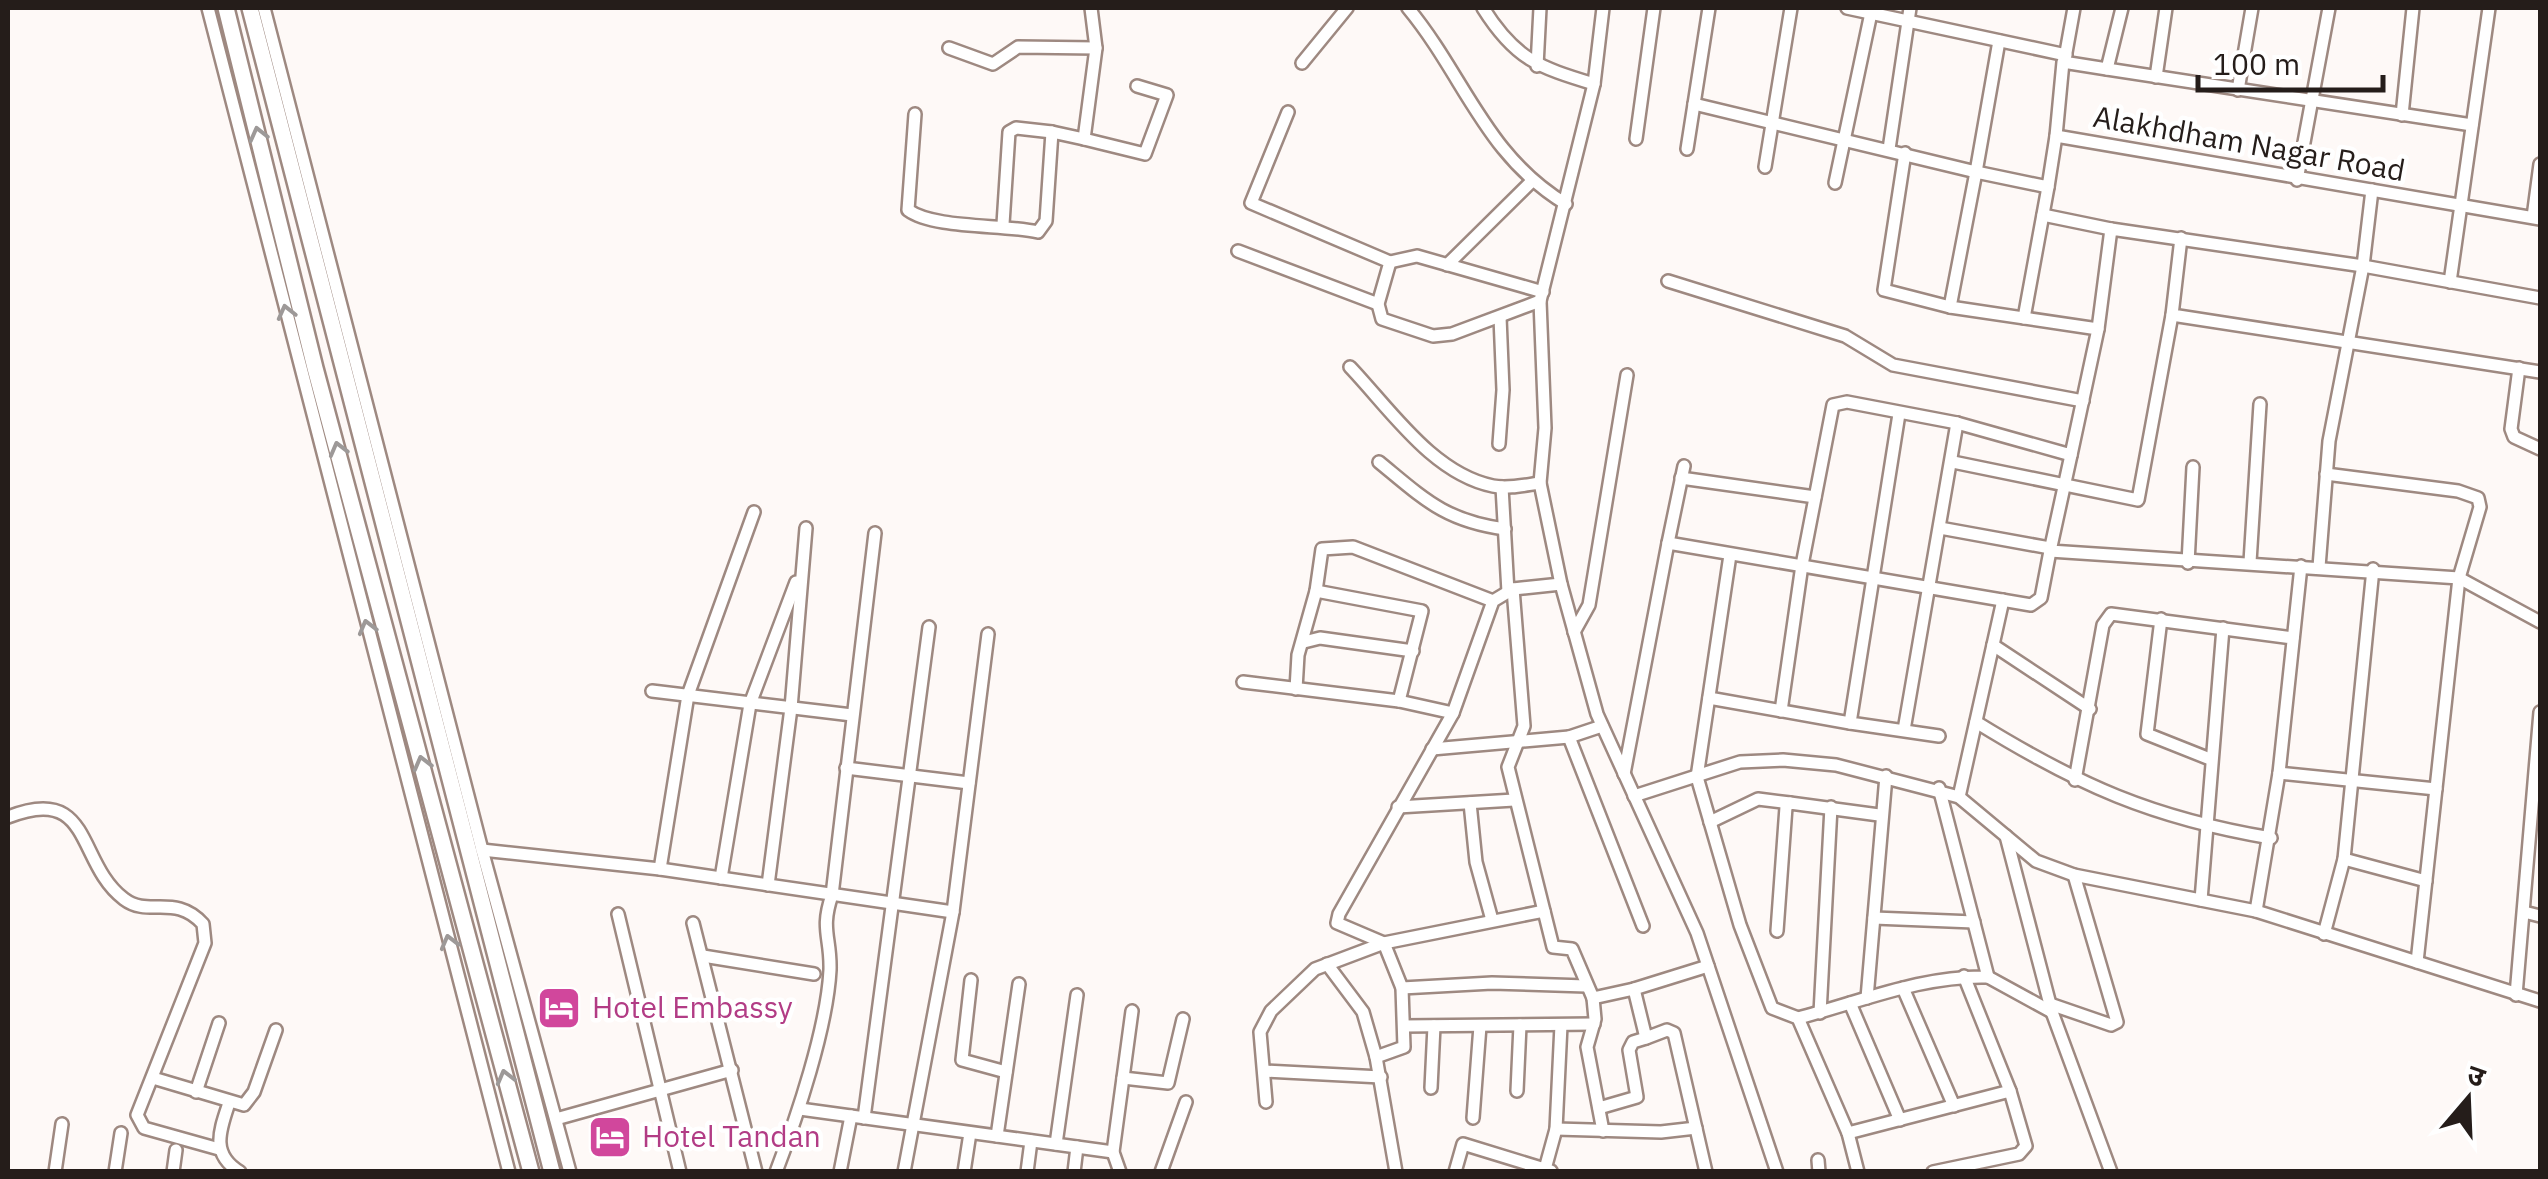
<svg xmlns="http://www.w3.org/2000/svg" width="2548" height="1179" viewBox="0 0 2548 1179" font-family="'IBM Plex Sans','Noto Sans Devanagari',sans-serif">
<rect width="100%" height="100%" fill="#fef9f7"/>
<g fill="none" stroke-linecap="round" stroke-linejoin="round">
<g stroke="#9e8981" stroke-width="16">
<g id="minor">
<path d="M208 8 509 1172"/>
<path d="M264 8 482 850 570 1172"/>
<path d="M1408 8C1465 77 1485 155 1566 204"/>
<path d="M1483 8C1515 59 1538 67 1594 84"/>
<path d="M1603 8 1594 84 1540 301 1545 428 1540 483 1561 584 1597 714 1697 933 1777 1172"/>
<path d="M1847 8 2066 55"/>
<path d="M949 48 993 64 1018 47 1096 48"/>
<path d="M2065 58 2074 8"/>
<path d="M1302 63 1347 8"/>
<path d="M1537 66 1540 8"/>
<path d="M2107 69 2472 125"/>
<path d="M2156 77 2166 8"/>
<path d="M2238 90 2252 8"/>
<path d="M1694 104 1976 172 1999 41"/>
<path d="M1288 112 1251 203 1390 262 1378 304 1382 319 1433 336 1452 334 1540 301"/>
<path d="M915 114 908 210C934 229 1003 224 1038 232L1046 221 1052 132 1084 139 1096 48 1091 8"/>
<path d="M2402 115 2413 8"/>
<path d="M2056 136 2063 62 2107 69 2122 8"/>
<path d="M1084 139 1145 154 1167 95 1137 86"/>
<path d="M1636 139 1654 8"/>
<path d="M1687 149 1709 8"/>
<path d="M1889 149 1910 8"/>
<path d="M1905 153 1884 290 1950 307"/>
<path d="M1765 167 1791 8"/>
<path d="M2297 180 2329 8"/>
<path d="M1835 183 1871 13"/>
<path d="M2043 215 2111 229"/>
<path d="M2533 217 2540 164"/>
<path d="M1003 224 1009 132 1016 128 1052 132"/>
<path d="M2181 238 2172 315 2540 372"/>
<path d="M1238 251 1378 304"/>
<path d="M1390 262 1417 256 1543 292"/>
<path d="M1447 265 1530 183"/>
<path d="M1668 281 1845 336 1893 365 2083 401"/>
<path d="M2450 282 2489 8"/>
<path d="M2024 318 2048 187"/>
<path d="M2098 329 2111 229 2363 266 2372 190"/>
<path d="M1350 367C1390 409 1433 474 1493 486 1508 489 1525 485 1540 483"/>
<path d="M2519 368 2511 429 2514 437 2540 449"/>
<path d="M1899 414 1850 723 1939 736"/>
<path d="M1499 444 1503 390 1500 317"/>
<path d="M2071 455 2050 551 2459 578 2540 622"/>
<path d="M1379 462C1424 499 1445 521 1505 529"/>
<path d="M1953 462 2138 500 2172 315"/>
<path d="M2326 474 2458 491 2478 498 2480 507 2459 578 2417 962"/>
<path d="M1681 478 1815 497"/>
<path d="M1502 487 1508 592"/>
<path d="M1940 528 2050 548"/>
<path d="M1668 543 1684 466"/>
<path d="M1730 555 1697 777 1740 925 1772 1008 1798 1018 1848 1133 1858 1172"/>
<path d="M2250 562 2260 404"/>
<path d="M2188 563 2193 467"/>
<path d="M2319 567 2329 441 2363 266 2540 298"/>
<path d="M1513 589 1524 726 1508 767 1553 947 1572 949 1593 998 1634 989 1646 1038 1667 1030 1674 1033 1706 1172"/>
<path d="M2161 619 2147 734 2210 759"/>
<path d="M1574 632 1589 605 1627 375"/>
<path d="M1304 642 1320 638 1413 651"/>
<path d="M1993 645 2090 709"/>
<path d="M1243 682 1399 701 1453 713"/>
<path d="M1296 689 1298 655 1316 591"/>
<path d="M652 691 852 715"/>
<path d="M1709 698 1850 723"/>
<path d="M1399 701 1422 611 1316 591 1322 549 1353 547 1493 601"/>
<path d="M1781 711 1802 565 1833 405 1847 402 1957 423 2071 455 2098 329 1950 307 1976 172 2048 187 2056 136 2540 219"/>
<path d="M1976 722C2078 785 2152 818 2271 838"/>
<path d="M1602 726 1569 737 1643 926"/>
<path d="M1904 730 1957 423"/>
<path d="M1432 749 1569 737"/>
<path d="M846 768 969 783"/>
<path d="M2279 773 2436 789"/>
<path d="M1624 774 1668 543 2031 605 2041 598 2050 551"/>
<path d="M2075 780 2103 625 2111 614 2293 638"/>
<path d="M1634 796 1740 762 1783 760 1836 765 1959 797 2036 861 2074 875 2256 911 2540 1001"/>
<path d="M1959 797 2003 600"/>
<path d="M1470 803 1476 862 1492 920"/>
<path d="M1398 807 1514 800"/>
<path d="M8 817C93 783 76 863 124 899 149 918 175 893 203 924L205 943 137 1115 144 1128 219 1149"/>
<path d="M1710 822 1758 799 1790 803"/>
<path d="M2006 836 2052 1012 2111 1172"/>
<path d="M482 850 660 869 953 912"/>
<path d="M2344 859 2426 881"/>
<path d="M660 869 688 695 754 512"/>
<path d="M721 878 750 704 796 582"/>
<path d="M768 885 791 708 806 528"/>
<path d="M2201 900 2223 628"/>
<path d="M2256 911 2279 773 2301 566"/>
<path d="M2524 912 2540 916"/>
<path d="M618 914 680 1172"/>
<path d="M1874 918 1974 922"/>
<path d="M693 923 756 1172"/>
<path d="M1777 931 1786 807 1790 803 1879 815"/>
<path d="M2324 934 2344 859 2373 569"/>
<path d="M703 956 814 974"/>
<path d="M1327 964 1363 1012 1376 1057"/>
<path d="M1988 977 2052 1012"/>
<path d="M971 980 962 1060 1006 1072"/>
<path d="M1402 988 1492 983 1586 986"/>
<path d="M1903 988 1954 1106"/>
<path d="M1634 989 1708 966"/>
<path d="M2516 995 2540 712"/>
<path d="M1593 998 1595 1019 1587 1047 1603 1131"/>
<path d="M1867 998 1886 776"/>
<path d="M1850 1003 1900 1120"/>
<path d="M2050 1004 2111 1025 2117 1022 2074 875"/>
<path d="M1820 1013 1831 807"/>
<path d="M1798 1018C1860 1002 1923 975 1988 977L1939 788"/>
<path d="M1404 1026 1594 1024"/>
<path d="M1264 1071 1381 1077"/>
<path d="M153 1078 244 1105 254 1092 276 1030"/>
<path d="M1123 1078 1168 1083 1183 1019"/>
<path d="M1431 1088 1434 1026"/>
<path d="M1517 1091 1520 1025"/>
<path d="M196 1092 219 1023"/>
<path d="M1266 1102 1260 1032 1271 1011 1315 969 1384 943 1544 911"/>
<path d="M229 1103C220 1130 210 1154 240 1172"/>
<path d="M1599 1108 1637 1097 1629 1050 1633 1042 1646 1038"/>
<path d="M800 1109 1113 1152"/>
<path d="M864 1118 929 627"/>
<path d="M1473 1118 1480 1026"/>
<path d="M556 1119 732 1070"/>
<path d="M1556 1129 1661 1132 1696 1128"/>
<path d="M1848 1133 2010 1091"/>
<path d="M997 1136 1019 984"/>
<path d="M1056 1144 1077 995"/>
<path d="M1818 1160 1819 1172"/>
<path d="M1545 1169 1556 1129 1561 1025"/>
<path d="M55 1172 62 1124"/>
<path d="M115 1172 121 1133"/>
<path d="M173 1172 176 1150"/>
<path d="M776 1172C797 1117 827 1028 830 970 831 937 820 930 832 895L875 533"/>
<path d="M840 1172 851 1116"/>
<path d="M904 1172 953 912 988 634"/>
<path d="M964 1172 970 1133"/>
<path d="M1027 1172 1031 1141"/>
<path d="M1074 1172 1077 1147"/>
<path d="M1120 1172 1113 1152 1132 1011"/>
<path d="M1161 1172 1186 1102"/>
<path d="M1396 1172 1376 1057 1404 1047 1402 988 1384 943 1337 923 1339 914 1453 713 1493 601 1513 589 1561 584"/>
<path d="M1455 1172 1463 1144 1551 1171"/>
<path d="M1933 1172 2019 1154 2026 1146 2010 1091 1964 976"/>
</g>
</g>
<g stroke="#9e8981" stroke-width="20">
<g id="major">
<path d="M226 8 315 368 531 1172"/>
<path d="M250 8 552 1172"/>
</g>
</g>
<use href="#minor" stroke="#fff" stroke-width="11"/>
<use href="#major" stroke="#fff" stroke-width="15"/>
</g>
<defs><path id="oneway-chevron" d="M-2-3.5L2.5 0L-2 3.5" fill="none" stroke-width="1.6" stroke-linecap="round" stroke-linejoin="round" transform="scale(2.5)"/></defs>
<g stroke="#9d9998">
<use href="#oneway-chevron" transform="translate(258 134) rotate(-104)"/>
<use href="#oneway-chevron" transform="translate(286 312) rotate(-104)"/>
<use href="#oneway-chevron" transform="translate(338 449) rotate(-105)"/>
<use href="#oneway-chevron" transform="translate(367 627) rotate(-105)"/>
<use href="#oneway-chevron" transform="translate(422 763) rotate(-105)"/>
<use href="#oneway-chevron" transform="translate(449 942) rotate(-105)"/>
<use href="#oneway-chevron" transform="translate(505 1077) rotate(-105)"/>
</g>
<defs>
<g id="hotel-square" transform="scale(2.25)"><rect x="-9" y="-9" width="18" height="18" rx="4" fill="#d1479c" stroke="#fff"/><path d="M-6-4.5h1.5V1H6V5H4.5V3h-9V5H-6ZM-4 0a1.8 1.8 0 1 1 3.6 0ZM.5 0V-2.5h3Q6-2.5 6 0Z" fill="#fff"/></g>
</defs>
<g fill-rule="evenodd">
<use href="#hotel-square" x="559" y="1008"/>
<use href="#hotel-square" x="610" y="1137"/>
</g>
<g text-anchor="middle" stroke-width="9" stroke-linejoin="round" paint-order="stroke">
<g font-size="30" fill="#251d1a" stroke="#fff">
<text transform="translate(2249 144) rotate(10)" y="10">Alakhdham Nagar Road</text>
</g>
<g font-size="30" fill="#b23c85" stroke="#fff" text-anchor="start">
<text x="592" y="1018">Hotel Embassy</text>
<text x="642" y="1147">Hotel Tandan</text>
</g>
</g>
<rect width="2548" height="1179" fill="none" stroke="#251d1a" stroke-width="20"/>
<g transform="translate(2468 1099) rotate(19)" stroke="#ffffff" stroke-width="8" paint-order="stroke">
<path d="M0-8L18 38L0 25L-18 38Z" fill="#251d1a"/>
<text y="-15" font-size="28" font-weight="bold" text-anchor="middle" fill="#251d1a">उ</text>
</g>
<path d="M2198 75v15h185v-15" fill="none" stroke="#251d1a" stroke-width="5"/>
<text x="2213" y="75" font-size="30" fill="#251d1a" stroke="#ffffff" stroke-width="8" paint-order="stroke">100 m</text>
</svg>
